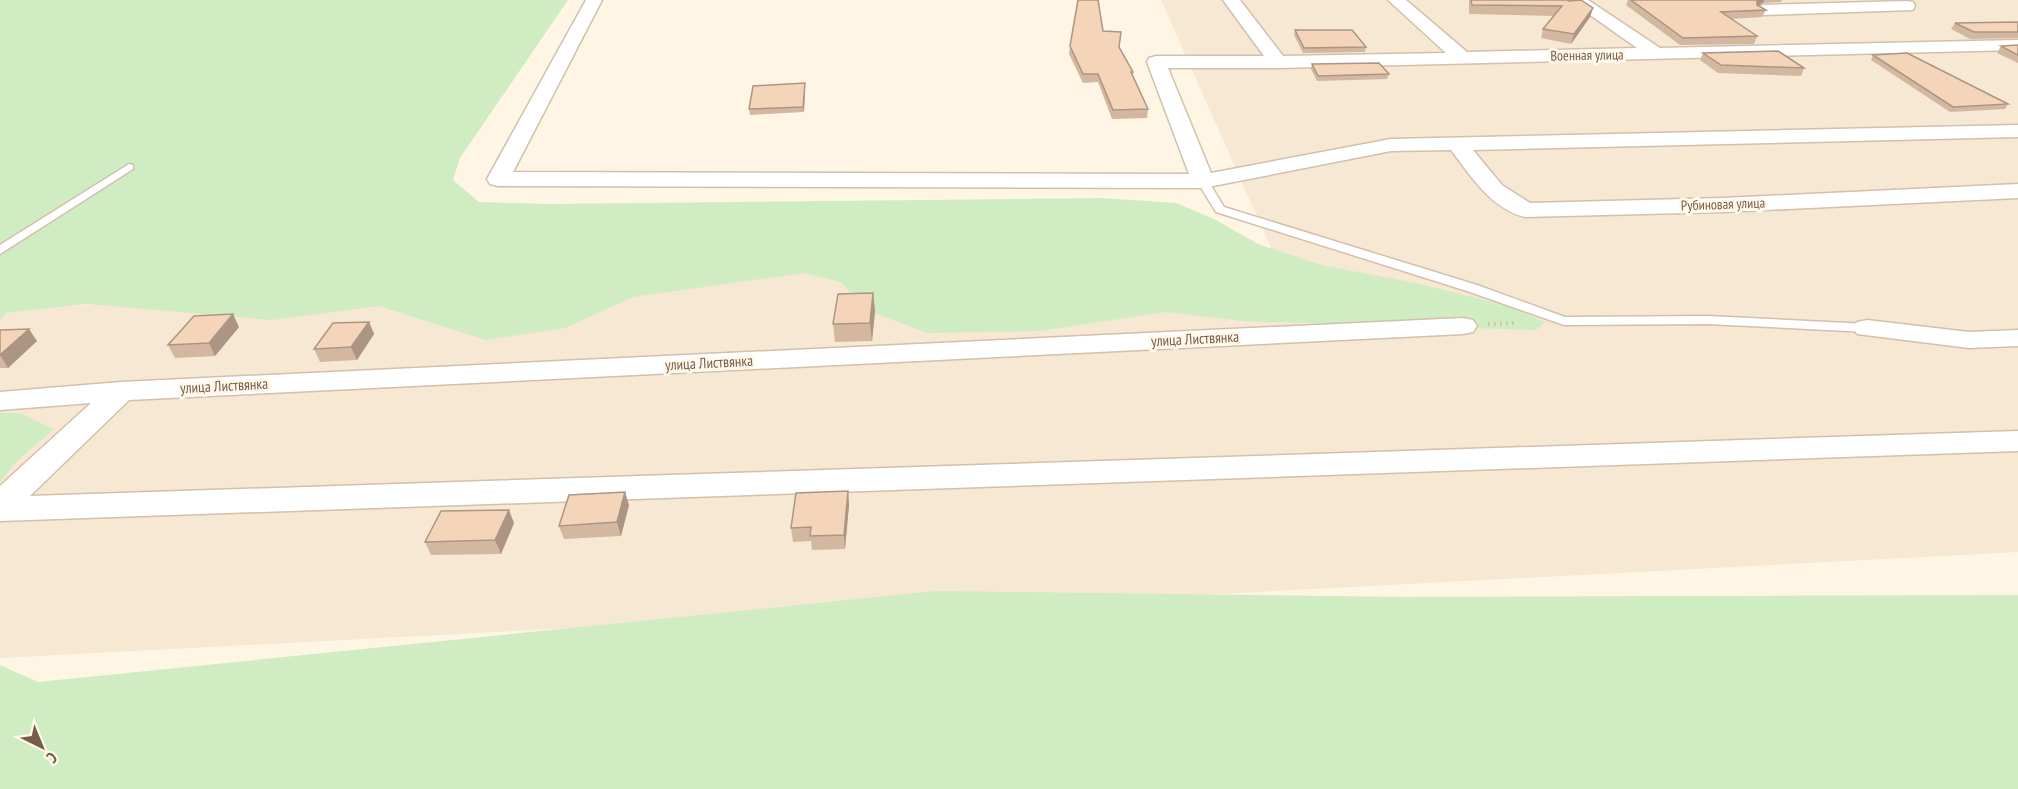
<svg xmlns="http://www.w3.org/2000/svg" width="2018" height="789" viewBox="0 0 2018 789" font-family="'PT Sans Narrow',sans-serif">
<rect width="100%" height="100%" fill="#fef5e4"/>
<path fill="#f6e8d2" d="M1161 0H2018V552L0 658V309L1271 248Z"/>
<g fill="#d0ecc2">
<path d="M0 0H568L460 158 453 180 479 202 548 204 1101 198 1176 203 1216 220 1258 244 1321 265 1420 284 1515 308 1545 322 1536 330 1242 321 1166 312 1039 331 927 333 864 309 841 282 804 273 633 297 565 328 486 340 379 306 272 320 86 304 6 313 0 320Z"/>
<path d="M0 413H19L54 429 18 460 0 482Z"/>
<path d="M936 591 1407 597 2018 595V789H0V665L38 682Z"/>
</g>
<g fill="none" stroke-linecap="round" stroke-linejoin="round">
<g stroke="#d2c0ac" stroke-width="3">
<g id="lane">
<path d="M129 164 133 165V169L0 254V245Z"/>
<path d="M1203 178 1207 179 1224 207 1477 285 1565 317 1708 316 1867 324 1874 328 1867 332 1708 324 1564 325 1467 291 1216 212 1197 181Z"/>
</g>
</g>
<g stroke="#d2c0ac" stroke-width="3">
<g id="street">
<path d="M586 0H602L513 172 1189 174 1147 62 1149 58 1156 56H1264L1223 0H1240L1283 56 1446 53 1388 0H1406L1467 52 1637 48 1569 0H1588L1660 48 2018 40V50L1278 68H1168L1211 173 1391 139 2018 125V137L1473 150 1502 185 1530 203 1723 198 2018 184V198L1723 212 1525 217C1491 209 1471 176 1451 150L1391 151 1203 188 498 186 490 184 487 179Z"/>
<path d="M1907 1 1913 2 1915 6 1913 10 1763 15 1755 10 1763 5Z"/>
<path d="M1463 318 1473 320 1477 326 1473 332 1463 334 129 400 30 496 2018 431V451L0 521V486L91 403 0 410V392L121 382Z"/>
<path d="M1867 320 1969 332 2018 330V346L1969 348 1857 334 1853 328 1857 322Z"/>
</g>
</g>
<path stroke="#dab99d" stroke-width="4" stroke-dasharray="1.5 4.5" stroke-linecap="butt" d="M1488 324 1514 323"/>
<use href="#lane" fill="#fff" fill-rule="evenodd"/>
<use href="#street" fill="#fff" fill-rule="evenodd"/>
</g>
<g fill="#d3b7a0">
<path d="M1469 0H1567L1593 8 1590 17 1571 44 1541 38 1543 29 1554 16 1469 14Z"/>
<path d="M1628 0H1782L1781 2 1763 3 1758 6 1766 10 1762 17 1731 19 1757 36 1754 44 1680 45 1626 5Z"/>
<path d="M2018 22V38L1970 39 1951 29 1955 23Z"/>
<path d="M1295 30 1366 47 1365 52 1303 53 1294 35Z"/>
<path d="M1103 31 1119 48 1133 72V77L1148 109 1147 118 1112 119 1098 82 1083 83 1069 54 1070 46Z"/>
<path d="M2018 45V63L1997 53 2001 46Z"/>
<path d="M1703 53 1804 68 1801 76 1718 73 1700 60Z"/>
<path d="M1873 55 2008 104 2005 109 1950 112 1871 60Z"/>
<path d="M1312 64 1389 74 1387 79 1317 81 1311 69Z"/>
<path d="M805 89 804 112 750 115 749 109Z"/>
<path d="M873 293 875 311 872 341 835 342 833 324Z"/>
<path d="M369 322 374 334 357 360 320 362 314 349Z"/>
<path d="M239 327 215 356 175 358 168 345Z"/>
<path d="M0 330 37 341 8 368H0Z"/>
<path d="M848 491 849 505 845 549 812 550 811 541 793 542 791 528Z"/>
<path d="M629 505 621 536 564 539 559 526Z"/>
<path d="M514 523 501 554 431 555 425 542Z"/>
</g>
<g fill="#ac9582">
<path d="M1758 0H1764L1763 3 1754 8 1757 1Z"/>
<path d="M1593 8 1590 17 1571 44 1574 34Z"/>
<path d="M805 83V89L804 112 803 107Z"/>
<path d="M873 293 875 311 872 341 870 323Z"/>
<path d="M233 314 239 327 215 356 209 343Z"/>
<path d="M369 322 374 334 357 360 351 347Z"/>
<path d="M29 329 37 341 8 368 0 355Z"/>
<path d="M848 491 849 505 845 549 844 535Z"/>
<path d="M625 492 629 505 621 536 617 522Z"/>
<path d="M509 510 514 523 501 554 495 540Z"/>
</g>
<g fill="#f5d5ba" stroke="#ac9582" stroke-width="1.5">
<path d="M1078 0H1098L1103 31 1121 32 1119 47 1133 72H1131L1148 109 1113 110 1098 74H1083L1070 46Z"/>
<path d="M1471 0H1567L1569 1 1581 0 1593 8 1574 34 1543 29 1562 6 1472 5Z"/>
<path d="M1631 0H1758L1757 1V5L1766 10 1721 12 1757 36 1683 38Z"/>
<path d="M2018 22V32H1974L1955 23Z"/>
<path d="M1295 30H1352L1366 47 1304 48Z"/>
<path d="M2018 45V55L2001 46Z"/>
<path d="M1778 51 1804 68 1721 65 1703 53Z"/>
<path d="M1907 53 2008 104 1953 107 1873 55Z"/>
<path d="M1379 63 1389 74 1318 76 1312 64Z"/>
<path d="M805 83 803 107 749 109 753 86Z"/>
<path d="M873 293 870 323 833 324 838 294Z"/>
<path d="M233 314 209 343 168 345 194 316Z"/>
<path d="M369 322 351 347 314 349 333 323Z"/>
<path d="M29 329 0 355V330Z"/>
<path d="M848 491 844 535 810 536 811 527 791 528 796 493Z"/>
<path d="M625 492 617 522 559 526 569 495Z"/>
<path d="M509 510 495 540 425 542 441 511Z"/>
</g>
<g text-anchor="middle" stroke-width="6" stroke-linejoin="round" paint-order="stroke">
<g font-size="14" fill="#785c48" stroke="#fff9ec">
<text transform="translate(1587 55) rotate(-1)" y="5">Военная улица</text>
<text transform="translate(1723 204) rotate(-2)" y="5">Рубиновая улица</text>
</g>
<g font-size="15" fill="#785c48" stroke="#fff9ec">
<text transform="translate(1195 339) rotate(-3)" y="5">улица Листвянка</text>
<text transform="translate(709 363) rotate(-3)" y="5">улица Листвянка</text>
<text transform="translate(224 386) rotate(-3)" y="5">улица Листвянка</text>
</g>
</g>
<g transform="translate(42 747) rotate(137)" stroke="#fff9ec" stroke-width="4.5" paint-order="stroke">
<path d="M0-4.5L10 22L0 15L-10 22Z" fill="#785c48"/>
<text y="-9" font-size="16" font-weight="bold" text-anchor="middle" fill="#785c48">С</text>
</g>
</svg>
